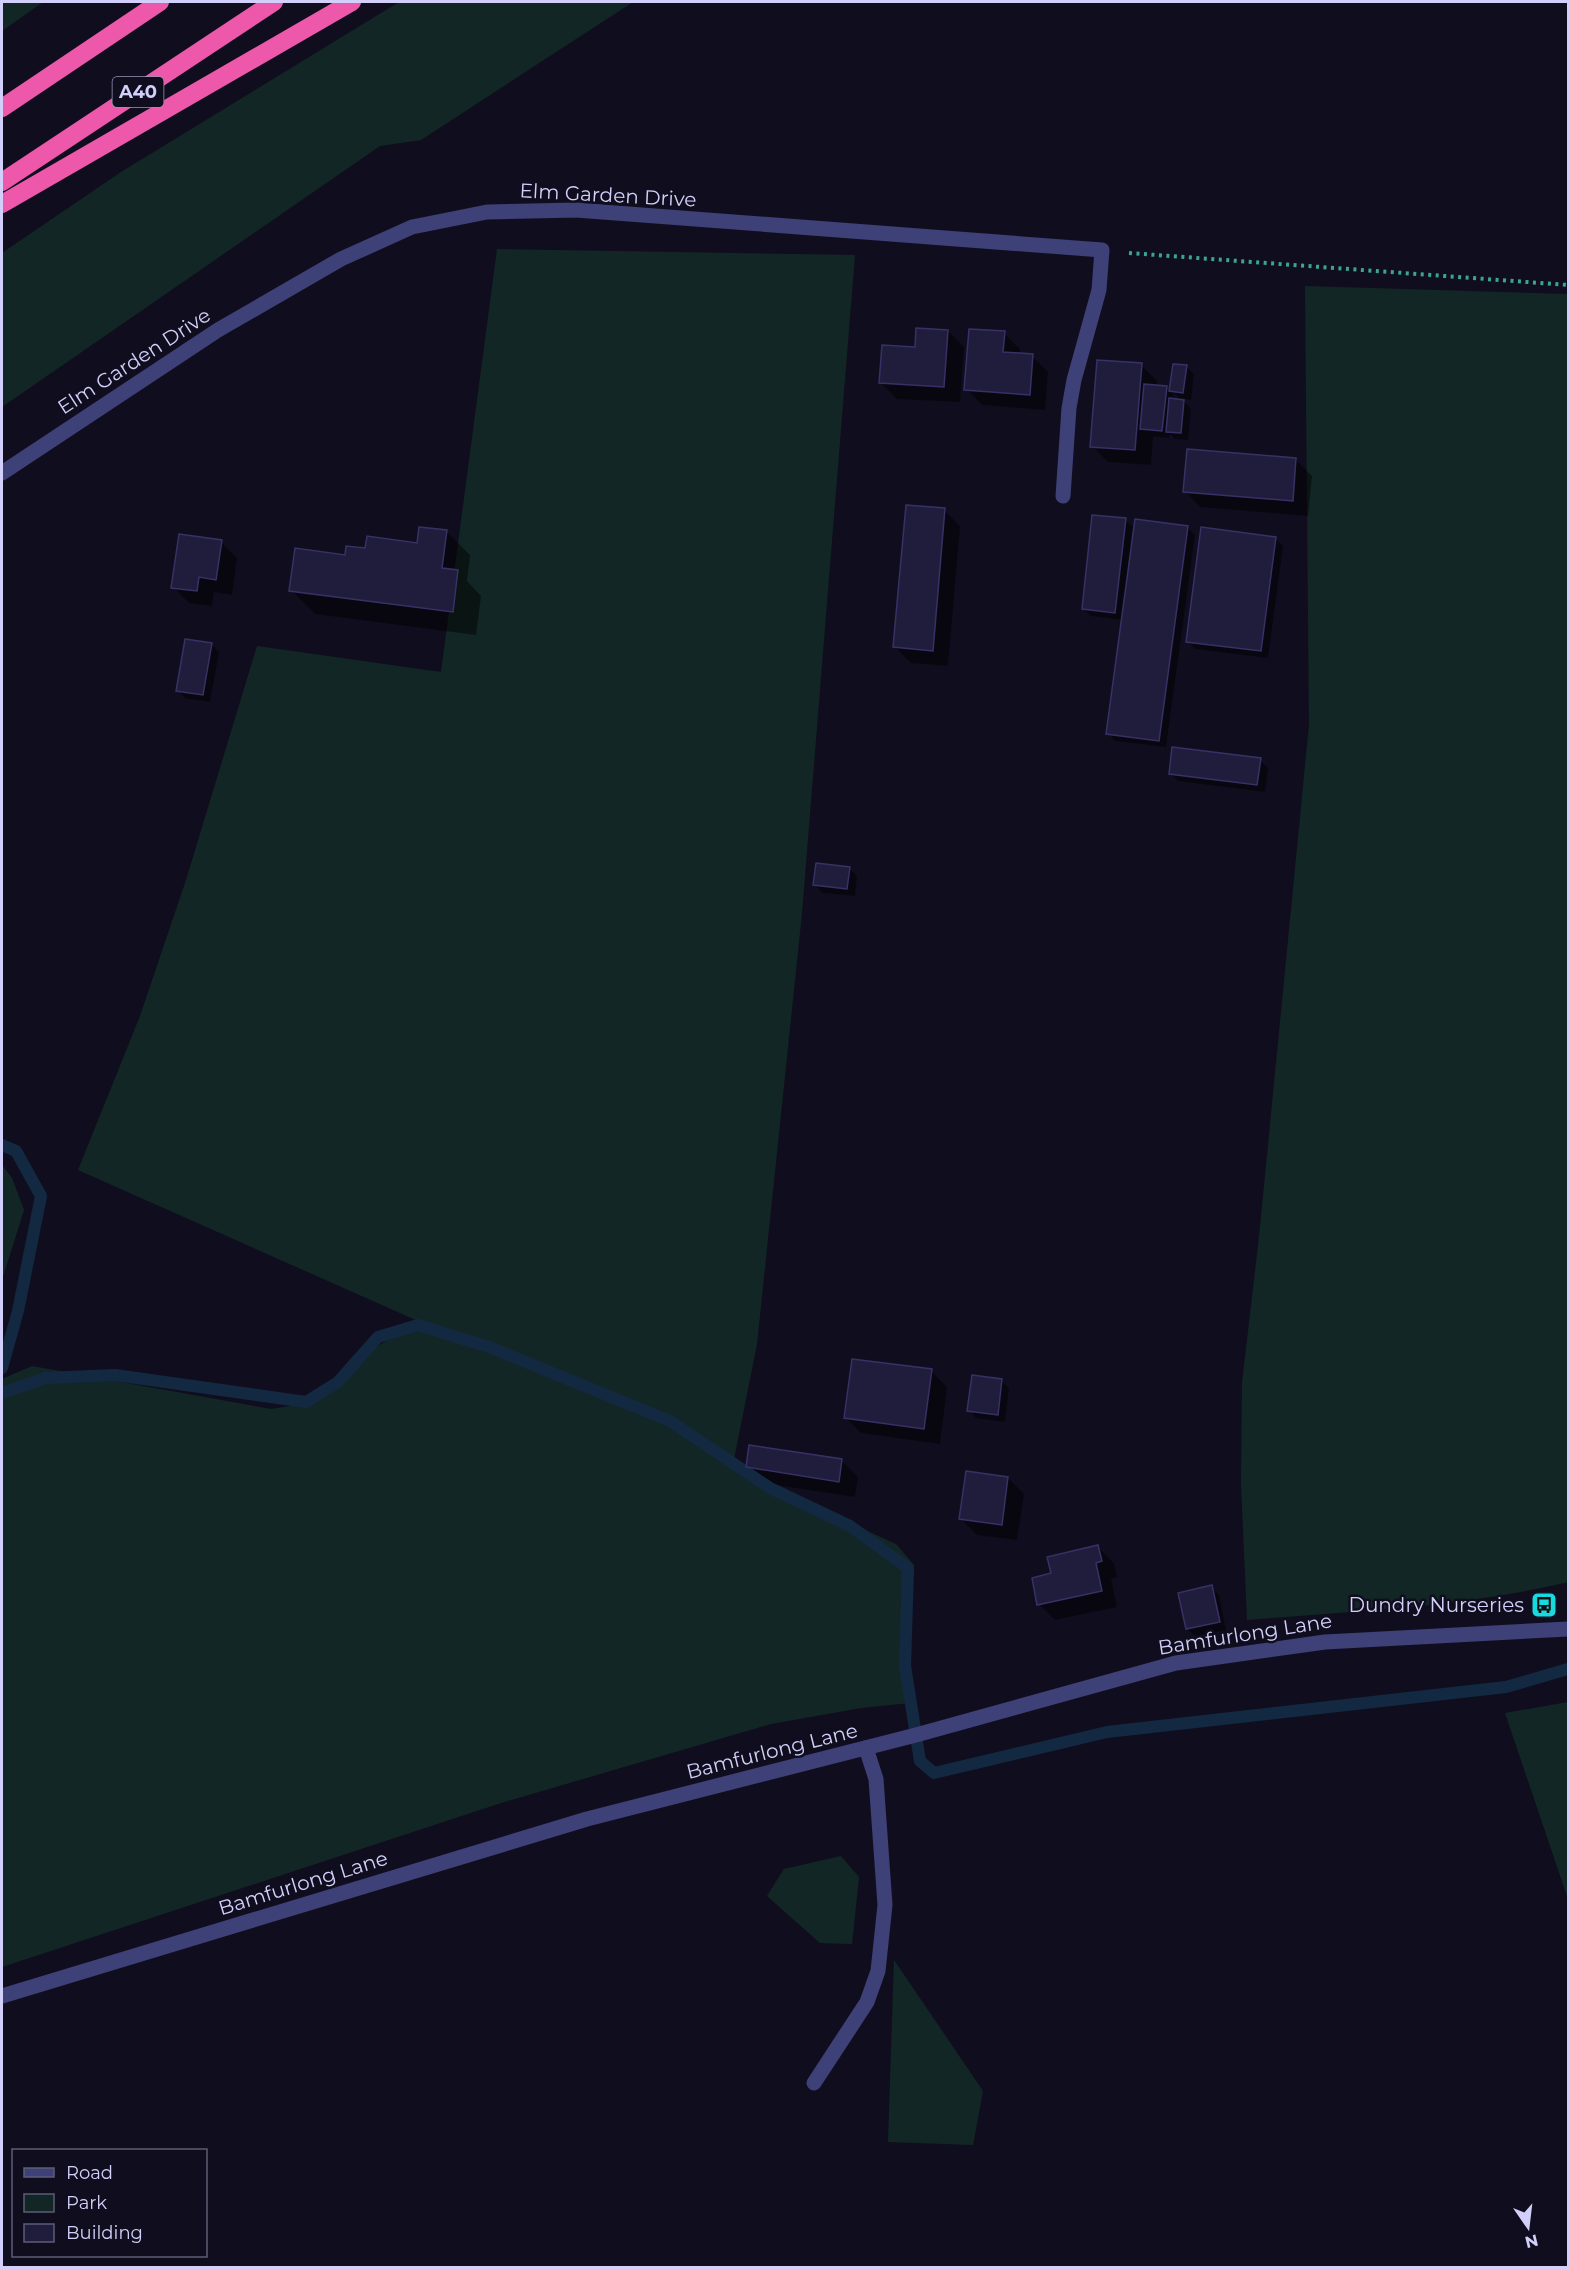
<svg xmlns="http://www.w3.org/2000/svg" width="1570" height="2269" viewBox="0 0 1570 2269" font-family="Montserrat,sans-serif">
<rect width="100%" height="100%" fill="#100e1e"/>
<g fill="#122725">
<path d="M2 2H43L2 31Z"/>
<path d="M399 2H633L421 140 380 146 2 407V253L121 172Z"/>
<path d="M497 249 855 255 802 913 757 1344 732 1469 896 1544 914 1565 905 1666 910 1703 861 1708 771 1724 501 1803 2 1967V1379L32 1366 271 1409 316 1402 349 1364 418 1321 78 1170 140 1016 186 880 257 646 441 672Z"/>
<path d="M1305 286 1568 294V1582C1464 1607 1354 1611 1247 1620L1241 1483 1242 1383 1259 1237 1309 725Z"/>
<path d="M2 1165 12 1178 24 1210 2 1280Z"/>
<path d="M1568 1702V1899L1505 1713Z"/>
<path d="M841 1856 859 1877 852 1944 820 1943 767 1896 784 1869Z"/>
<path d="M894 1960 983 2091 973 2145 888 2142Z"/>
</g>
<g fill="#0007" fill-rule="evenodd">
<path d="M948 331 964 347 960 402 897 399 881 383 916 348Z"/>
<path d="M1004 333 1020 349V355L1032 356 1048 372 1045 410 982 405 966 389Z"/>
<path d="M1141 365 1157 381V387H1166L1171 392 1175 365 1187 367 1194 374 1191 400 1181 398 1191 409 1188 440 1175 439 1170 434 1169 438 1153 436 1151 465 1108 462 1092 446ZM1174 393 1181 401 1173 400Z"/>
<path d="M1296 460 1312 476 1308 516 1200 507 1185 491Z"/>
<path d="M944 510 960 526 948 666 911 663 895 647Z"/>
<path d="M1125 520 1133 527 1131 541 1187 527 1195 535 1166 747 1115 741 1108 733 1123 620 1091 616 1083 609Z"/>
<path d="M446 531 470 555 467 581 481 596 476 635 315 614 291 590 346 557 366 550 418 544Z"/>
<path d="M1275 538 1283 546 1268 658 1195 649 1187 641Z"/>
<path d="M221 542 237 558 232 595 214 592 212 606 189 603 173 587Z"/>
<path d="M211 644 219 652 210 702 185 698 178 691Z"/>
<path d="M1260 760 1268 768 1265 792 1178 781 1170 773Z"/>
<path d="M850 869 857 876 855 896 823 893 815 885Z"/>
<path d="M931 1371 947 1387 940 1444 861 1433 845 1417Z"/>
<path d="M1001 1380 1009 1388 1005 1422 976 1418 969 1410Z"/>
<path d="M842 1461 858 1477 855 1497 763 1483 747 1467Z"/>
<path d="M1008 1478 1024 1494 1017 1540 977 1535 961 1519Z"/>
<path d="M1098 1547 1114 1563 1117 1577 1111 1579 1117 1607 1055 1620 1039 1604 1053 1574Z"/>
<path d="M1211 1587 1219 1595 1226 1630 1195 1636 1187 1629Z"/>
</g>
<g fill="none" stroke-linecap="round" stroke-linejoin="round">
<g stroke="#132942" stroke-width="12">
<path d="M2 1145 16 1151 41 1196 18 1311 2 1368"/>
<path d="M2 1393 46 1378 115 1375 306 1402 338 1382 378 1337 418 1325 489 1347 670 1421 770 1488 850 1526 908 1568 905 1666 920 1761 934 1773 1107 1732 1506 1687 1568 1669"/>
</g>
</g>
<g fill="#201c3c" stroke="#373166" stroke-width="1.5">
<path d="M916 328 948 330 944 387 879 383 882 345 915 347Z"/>
<path d="M969 329 1005 331 1003 352 1033 354 1030 395 964 390Z"/>
<path d="M1097 360 1142 363 1135 450 1090 447Z"/>
<path d="M1173 364 1187 365 1183 393 1169 391Z"/>
<path d="M1144 384 1167 386 1162 431 1140 429Z"/>
<path d="M1169 398 1184 400 1181 433 1166 432Z"/>
<path d="M1187 449 1296 458 1293 501 1183 492Z"/>
<path d="M906 505 945 508 933 651 893 647Z"/>
<path d="M1092 515 1126 518 1115 613 1082 609Z"/>
<path d="M1135 519 1188 526 1159 741 1106 734Z"/>
<path d="M419 527 447 530 442 568 458 570 453 612 289 591 295 548 345 555 346 546 365 548 367 536 417 543Z"/>
<path d="M1201 527 1276 537 1261 651 1186 642Z"/>
<path d="M179 534 222 540 216 580 199 577 197 591 171 588Z"/>
<path d="M185 639 212 643 203 695 176 691Z"/>
<path d="M1172 747 1261 758 1257 785 1169 774Z"/>
<path d="M816 863 850 867 847 889 813 885Z"/>
<path d="M852 1359 932 1369 924 1429 844 1418Z"/>
<path d="M972 1375 1002 1379 998 1415 967 1411Z"/>
<path d="M749 1445 842 1459 839 1482 746 1467Z"/>
<path d="M966 1471 1008 1477 1002 1525 959 1519Z"/>
<path d="M1098 1545 1102 1561 1096 1563 1102 1591 1037 1605 1032 1578 1051 1573 1047 1557Z"/>
<path d="M1212 1585 1220 1622 1186 1629 1178 1593Z"/>
</g>
<g fill="none" stroke-linecap="round" stroke-linejoin="round">
<path stroke="#3aa496" stroke-width="4" stroke-dasharray="3 4.5" stroke-linecap="butt" d="M1129 253 1568 285"/>
<g stroke="#3e4078" stroke-width="15">
<path d="M2 473 218 330 341 259 412 227 487 212 576 210 1102 250 1099 290 1074 380 1069 408 1063 496"/>
<path d="M2 1996 587 1819 916 1735 1176 1663 1325 1642 1568 1629"/>
<path d="M814 2083 867 2002 878 1971 885 1905 876 1779 866 1748"/>
</g>
<g stroke="#ed58aa" stroke-width="18">
<path d="M2 108 160 2"/>
<path d="M2 182 274 2"/>
<path d="M2 204 352 2"/>
</g>
</g>
<defs>
<g id="bus-square" transform="scale(1.35)"><rect x="-9" y="-9" width="18" height="18" rx="4" fill="#18d9de" stroke="#100e1e"/><path d="M-5-6H5V4H4V6H2V4H-2V6H-4V4H-5ZM-3.5-4V0h7V-4ZM-3.5 1.2v1.5H-2V1.2ZM2 1.2v1.5H3.5V1.2Z" fill="#111"/></g>
</defs>
<g fill-rule="evenodd">
<use href="#bus-square" x="1544" y="1605"/>
</g>
<g text-anchor="middle" stroke-width="5" stroke-linejoin="round" paint-order="stroke">
<rect fill="#100e1e" stroke="#9896b8" stroke-width="1.5" x="112.5" y="77" width="51" height="30" rx="4.5"/>
<g font-size="18" font-weight="bold" fill="#d2d0fa">
<text x="138" y="98">A40</text>
</g>
<g font-size="20" fill="#d2d0fa" stroke="#100e1e">
<text transform="translate(608 195) rotate(3)" y="7">Elm Garden Drive</text>
<text transform="translate(134 361) rotate(-33)" y="7">Elm Garden Drive</text>
<text transform="translate(1245 1634) rotate(-9)" y="7">Bamfurlong Lane</text>
<text transform="translate(772 1751) rotate(-14)" y="7">Bamfurlong Lane</text>
<text transform="translate(303 1883) rotate(-17)" y="7">Bamfurlong Lane</text>
</g>
<g font-size="20" fill="#d2d0fa" stroke="#100e1e" text-anchor="end">
<text x="1524" y="1612">Dundry Nurseries</text>
</g>
</g>
<rect width="1570" height="2269" fill="none" stroke="#d2d0fa" stroke-width="6"/>
<rect x="12" y="2149" width="195" height="108" fill="#100e1e" stroke="#5e5c76" stroke-width="1.5"/>
<rect x="24" y="2168" width="30" height="9" fill="#3e4078" stroke="#5e5c76" stroke-width="1.5"/>
<text x="66" y="2179" font-size="18" fill="#d2d0fa">Road</text>
<rect x="24" y="2194" width="30" height="18" fill="#122725" stroke="#5e5c76" stroke-width="1.5"/>
<text x="66" y="2209" font-size="18" fill="#d2d0fa">Park</text>
<rect x="24" y="2224" width="30" height="18" fill="#201c3c" stroke="#5e5c76" stroke-width="1.5"/>
<text x="66" y="2239" font-size="18" fill="#d2d0fa">Building</text>
<g transform="translate(1528 2227) rotate(166)" stroke="#100e1e" stroke-width="4.5" paint-order="stroke">
<path d="M0-4.5L10 22L0 15L-10 22Z" fill="#d2d0fa"/>
<text y="-9" font-size="16" font-weight="bold" text-anchor="middle" fill="#d2d0fa">N</text>
</g>
</svg>
